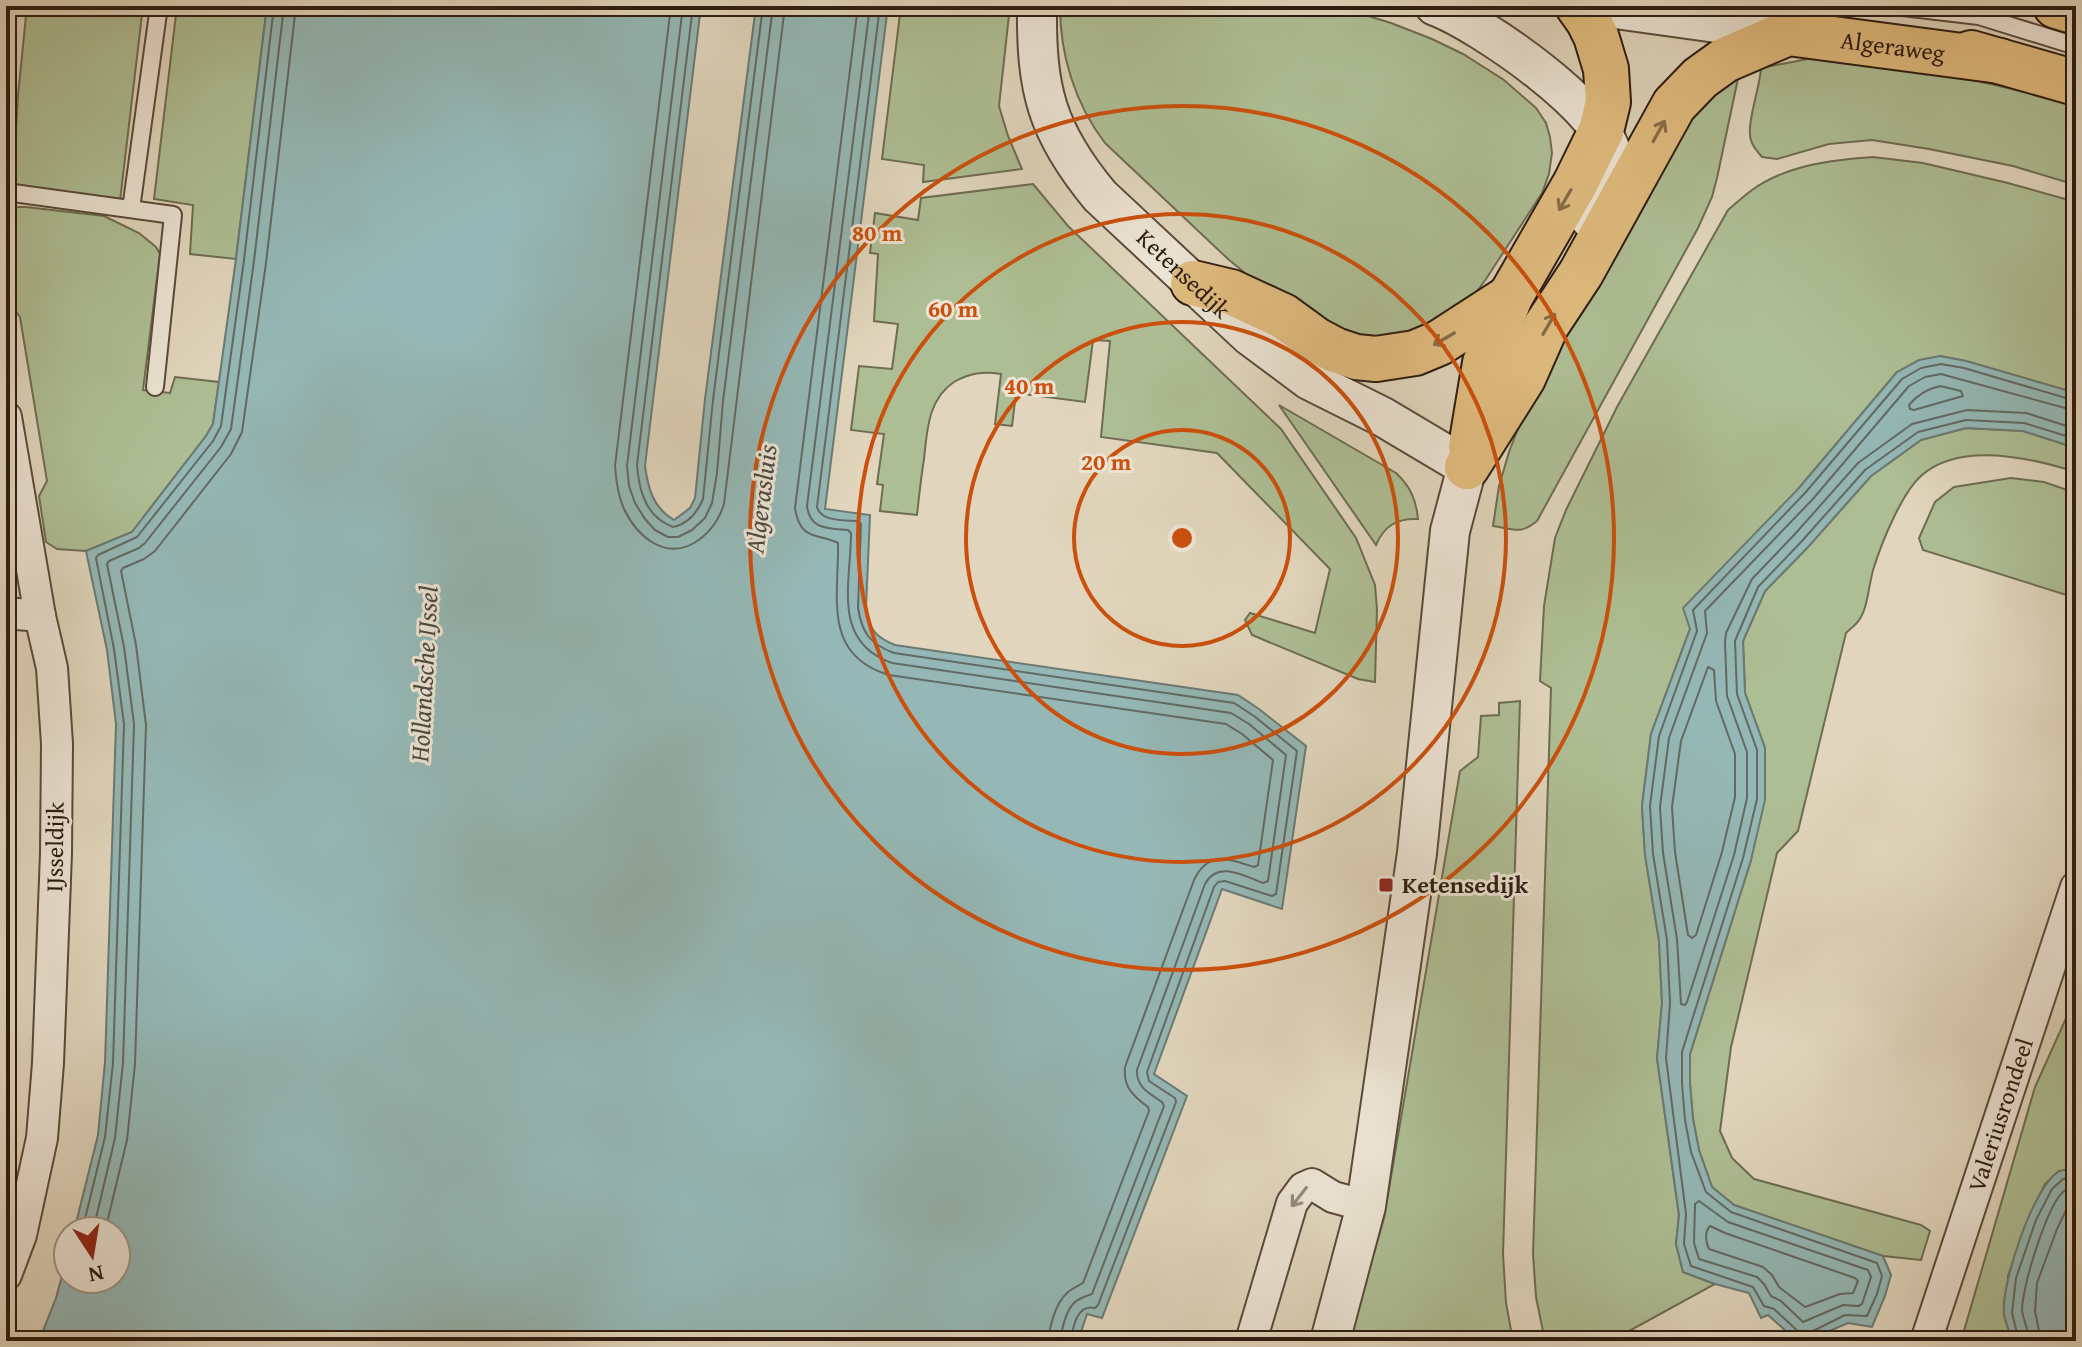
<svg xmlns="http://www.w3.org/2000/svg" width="2082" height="1347" viewBox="0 0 2082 1347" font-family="'Gentium Book Plus',serif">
<rect width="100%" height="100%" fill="#e1d6bd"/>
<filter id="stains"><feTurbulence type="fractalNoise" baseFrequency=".0025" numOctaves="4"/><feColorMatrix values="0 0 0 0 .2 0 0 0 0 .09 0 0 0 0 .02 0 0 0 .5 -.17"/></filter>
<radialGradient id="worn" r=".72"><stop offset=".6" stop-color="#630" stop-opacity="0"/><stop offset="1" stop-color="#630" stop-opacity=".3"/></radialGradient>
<g fill="#aebe94" stroke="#6e6d52" stroke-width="2">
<path d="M27 6H143L120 201 13 184 18 95Z"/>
<path d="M177 6H267L236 259 190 254 193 205 154 199Z"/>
<path d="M901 6H1010L999 106 1008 136 1022 169 923 182 924 165 882 159Z"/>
<path d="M1060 6H1336L1391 23 1432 39 1463 54 1504 80 1536 108 1546 123 1550 137 1552 153 1549 174 1542 193 1486 279 1464 309 1449 322 1371 347 1268 292 1228 259 1105 143C1075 104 1060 55 1060 6Z"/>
<path d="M1828 55 1913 66 2076 104V185L2013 166 1929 149 1872 140 1829 144 1777 159 1762 157C1756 150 1750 143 1750 134 1748 119 1760 87 1761 68Z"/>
<path d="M1740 69 1717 178 1712 197 1698 228 1537 521C1520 535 1513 529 1493 526L1499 486 1509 452 1527 405 1676 125Z"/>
<path d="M1873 157 1923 163 2008 183 2076 202V393L1966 361 1940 356 1897 372 1799 488 1690 629 1651 734 1642 806 1645 855 1659 940 1662 1003 1657 1058 1679 1215 1676 1244 1683 1272 1715 1284 1611 1341H1545L1536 1297 1533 1254 1551 688 1540 681 1544 606 1555 538 1566 510 1617 407 1728 210C1736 203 1744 196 1752 190 1787 165 1831 160 1873 157Z"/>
<path d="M1033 184 1068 226 1281 429 1356 538 1375 585 1377 609 1375 682 1358 679 1252 635 1245 620 1250 613 1315 633 1330 569 1217 453 1101 437 1110 341 1093 340 1085 402 1016 393 1012 426 995 424 1001 374C983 371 970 373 954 382 928 399 927 431 924 459 921 478 919 496 917 515L880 511 883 485 877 484 884 434 851 430 859 366 892 369 898 324 874 321 878 254 870 253 875 213 918 220 921 198Z"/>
<path d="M13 207H26L104 216 139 233 156 247 160 254 143 390 170 393 175 377 219 382 213 424 206 436 132 532 86 551 57 549 46 542 39 496 47 481 20 317 9 303 6 264V237L12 227Z"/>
<path d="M1279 405 1396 473C1410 486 1416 499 1418 519 1397 518 1384 526 1376 545Z"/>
<path d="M1966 428 2023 431 2076 448V472C2032 458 1961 441 1922 475 1902 492 1882 542 1874 567 1869 581 1868 609 1859 620 1856 625 1850 629 1846 633L1798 831 1777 853 1731 1047 1720 1131 1732 1158 1754 1179 1921 1225 1930 1231 1921 1260 1883 1256 1734 1205 1712 1187 1699 1150 1693 1119 1690 1084V1054L1751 860 1765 748 1745 693 1743 641 1765 591 1808 547 1871 476 1921 440Z"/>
<path d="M2011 478 2044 482 2076 493V598L1923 550 1919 538 1935 502 1954 487Z"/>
<path d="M1520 701 1503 1254 1506 1303 1513 1341H1348L1384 1218 1460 771 1478 757 1481 716 1499 715V703Z"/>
<path d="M2076 996V1169L2059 1171 2045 1184 2029 1217 2008 1276 2011 1339 2014 1341H1961L2035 1087Z"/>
</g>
<g fill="#95b8b6" stroke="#6b7a74" stroke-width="2">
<path d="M267 6H701L645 466C648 488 653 508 674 520L690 508 695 498 705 399 756 6H888L825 509 870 515 866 608C869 629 875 637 895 645L1238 695 1259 709 1306 746 1282 909 1222 889 1154 1074 1187 1096 1102 1318 1087 1314 1078 1341H39L56 1298 68 1254V1279H116V1231H74L98 1135 105 1062 116 724 107 650 86 551 132 532 206 436 213 424 236 259Z"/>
<path d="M1940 356 1966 361 2076 393V448L2023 431 1966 428 1921 440 1871 476 1808 547 1765 591 1743 641 1745 693 1765 748V800L1751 860 1690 1054V1084L1693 1119 1699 1150 1712 1187 1734 1205 1883 1256 1891 1275 1885 1296 1872 1327 1848 1323 1806 1341H1797L1768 1315 1761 1318 1749 1293 1715 1284 1683 1272 1676 1244 1679 1215 1657 1058 1662 1003 1659 941 1645 855 1642 806 1651 734 1690 629 1683 608 1799 488 1897 372 1919 360Z"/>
<path d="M2076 1169V1341H2014L2011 1339C2009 1331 2006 1323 2004 1315 2000 1287 2033 1187 2058 1172 2062 1169 2070 1170 2076 1169Z"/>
</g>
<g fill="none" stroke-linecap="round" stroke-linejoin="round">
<g stroke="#616a63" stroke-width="2">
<path d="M671 6 615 466C616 480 618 496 624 509 637 536 664 560 694 543 709 534 719 520 724 504L785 6"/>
<path d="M683 6 627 466 629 486 635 503 645 519 655 530 668 537H678L692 530 705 518 712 503 717 473 723 401 773 6"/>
<path d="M693 6 637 465C639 491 646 517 673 527 688 524 697 513 703 499L713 400 763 6"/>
<path d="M858 6 795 508C800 541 817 533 838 543 839 597 822 655 889 675L1226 724 1242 734 1273 760 1258 865 1254 867C1229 859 1208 850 1194 880L1125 1067C1123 1087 1133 1096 1148 1107L1149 1111 1083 1283C1078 1286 1072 1288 1067 1293 1056 1303 1049 1326 1049 1341"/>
<path d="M870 6 807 506C810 530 828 528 848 530L851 533C851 582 831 642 892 663L1231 713 1249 724 1286 755 1268 881 1263 883C1244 876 1218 860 1205 884L1137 1070C1136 1087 1149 1093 1162 1102L1164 1106 1092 1294C1086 1296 1079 1298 1074 1303 1066 1311 1061 1330 1061 1341"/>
<path d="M880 6 817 507C821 522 844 520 858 521L861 524 858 608C862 633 870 644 894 653L1234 703 1254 716 1297 751 1276 894 1272 896 1225 881 1218 882 1214 887 1147 1072 1149 1081 1175 1098 1176 1102 1098 1305 1095 1308C1077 1304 1073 1326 1071 1341"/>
<path d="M1940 386 1961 391 1963 396 1914 410 1910 409 1909 405C1918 394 1927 389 1940 386Z"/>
<path d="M2076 401 1964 368 1941 364 1921 368 1902 379 1805 493 1693 610 1697 631 1659 736 1650 806 1653 854 1667 940 1670 1003 1666 1058 1686 1214 1684 1244 1691 1266 1753 1287 1764 1306 1774 1309 1803 1336 1845 1315 1867 1316 1877 1294 1882 1276 1877 1263 1731 1212 1706 1192 1691 1152 1685 1120 1682 1084V1052L1743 858 1757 799V750L1737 694 1735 641 1758 587 1802 541 1865 470 1918 432 1966 420 2024 423 2076 439"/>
<path d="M2076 411 1941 374 1925 377 1909 386 1812 500 1705 611 1707 633 1669 738 1660 807 1663 853 1677 939 1681 1004 1685 1005 1687 1002 1734 855 1747 798V752L1727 696 1725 642 1726 633 1752 579 1795 534 1858 463 1912 424 1967 410 2026 413 2076 429"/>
<path d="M1708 667 1714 670 1716 701 1735 754V797L1722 852 1696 935 1692 938 1688 935 1675 852 1672 807 1681 741Z"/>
<path d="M1699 1201 1728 1222 1868 1270 1871 1277 1862 1304 1858 1306 1843 1305 1803 1322 1781 1301 1771 1296 1764 1284 1757 1277 1699 1259 1694 1243 1695 1204Z"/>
<path d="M1710 1226 1725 1233 1855 1278 1858 1281 1853 1293 1840 1294 1805 1307 1779 1287 1772 1275 1763 1267 1709 1249C1706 1243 1704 1232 1710 1226Z"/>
<path d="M82 1231 105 1137 113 1063 124 724 114 649 96 558 98 555 137 537 213 441 221 426 244 260 274 6"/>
<path d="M93 1231 115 1138 123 1063 134 724 124 647 107 564 109 561 139 548 145 543 221 447 231 429 254 261 284 6"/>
<path d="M105 1231 127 1140 135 1064 146 725 136 645 121 571 123 568 144 559 155 551 231 454 242 432 266 263 296 6"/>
<path d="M2019 1341 2012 1313 2016 1278 2036 1220 2052 1189 2063 1179 2076 1177"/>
<path d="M2029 1341C2029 1330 2023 1320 2022 1310 2022 1287 2047 1205 2064 1191 2069 1187 2070 1188 2076 1187"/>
<path d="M2041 1341 2035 1311 2037 1283 2057 1229 2070 1202 2076 1199"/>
</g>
<g stroke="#5a4a3b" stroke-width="20">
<g id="service">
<path d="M1894 6 1979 16 2076 46"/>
<path d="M6 192 173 215 155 387"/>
<path d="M131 209 159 6"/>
</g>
</g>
<g stroke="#5a4a3b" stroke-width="34">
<g id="minor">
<path d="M6 417 40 616 52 668 57 744 56 853 48 1063 42 1138 21 1235 6 1275"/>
<path d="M6 613 40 616"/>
<path d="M1251 1341 1292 1203 1303 1188 1312 1184 1333 1197 1366 1206"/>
<path id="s1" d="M1926 1341 2076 887"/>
</g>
</g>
<g stroke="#5a4a3b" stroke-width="42">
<g id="tertiary">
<path id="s2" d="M1037 6C1036 89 1046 131 1100 196L1250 336 1309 380 1383 417 1467 467 1450 531 1417 853 1366 1206 1330 1341"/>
<path d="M1435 6C1479 22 1613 113 1613 162 1613 182 1597 200 1590 219"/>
<path d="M1594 6 1788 33"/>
</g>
</g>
<g stroke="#2d1c10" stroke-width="48">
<g id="primary">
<path d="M2056 6 2076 12"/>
<path d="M1971 53 2076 83"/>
<path d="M1193 283 1231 292 1283 316 1316 340 1335 350 1356 357 1376 359 1415 353 1439 343 1510 297"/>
<path d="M1471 447 1485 363 1510 297 1575 184 1601 131 1608 102 1606 69 1596 36 1588 20 1578 6"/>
<path id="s3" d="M1467 467 1523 378 1546 326 1581 273 1674 105 1700 78 1725 60 1788 33 2000 61"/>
</g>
</g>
<use href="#service" stroke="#ece4d4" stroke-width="16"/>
<use href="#minor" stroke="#ece4d4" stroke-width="30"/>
<use href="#tertiary" stroke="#ece4d4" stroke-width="38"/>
<use href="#primary" stroke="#e0bb7e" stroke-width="44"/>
</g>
<defs><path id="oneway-shaft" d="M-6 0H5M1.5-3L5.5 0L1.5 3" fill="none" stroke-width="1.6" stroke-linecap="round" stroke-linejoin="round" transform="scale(2)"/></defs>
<g stroke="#866c47">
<use href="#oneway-shaft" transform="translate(1659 131) rotate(-61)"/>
<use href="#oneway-shaft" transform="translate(1565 200) rotate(120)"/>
<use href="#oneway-shaft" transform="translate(1549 324) rotate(-60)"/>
<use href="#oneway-shaft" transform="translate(1444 339) rotate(150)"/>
</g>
<use stroke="#968a7c" href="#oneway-shaft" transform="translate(1299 1197) rotate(128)"/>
<g fill="none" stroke="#cc500d" stroke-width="4">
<circle cx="1182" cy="538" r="108"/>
<circle cx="1182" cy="538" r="216"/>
<circle cx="1182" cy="538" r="324"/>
<circle cx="1182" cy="538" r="432"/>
</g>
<rect fill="#8f2418" stroke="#ece4d4" stroke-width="3" x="1378" y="877" width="16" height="16" rx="4"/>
<g text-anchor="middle" stroke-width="6" stroke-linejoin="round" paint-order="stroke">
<g font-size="24" fill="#2d1c10" stroke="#ece4d4">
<text dy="8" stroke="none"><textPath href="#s3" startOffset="660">Algeraweg</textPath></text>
<text dy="8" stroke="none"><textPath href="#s2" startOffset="320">Ketensedijk</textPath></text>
<text transform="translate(55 847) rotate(-89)" y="8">IJsseldijk</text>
<text dy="8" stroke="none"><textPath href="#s1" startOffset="238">Valeriusrondeel</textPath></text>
</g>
<g font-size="24" font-weight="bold" fill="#2d1c10" stroke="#ece4d4" text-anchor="start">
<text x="1402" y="893">Ketensedijk</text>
</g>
<g font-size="26" font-style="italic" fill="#4c4b42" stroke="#ece4d4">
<text transform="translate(761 499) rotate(-83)" y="9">Algerasluis</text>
<text transform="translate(424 674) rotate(-87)" y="9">Hollandsche IJssel</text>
</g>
</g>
<circle cx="1182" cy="538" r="12" fill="#cc500d" stroke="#ece4d4" stroke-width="4"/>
<g font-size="24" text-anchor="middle" font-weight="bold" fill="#cc500d" stroke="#ece4d4" stroke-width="6" stroke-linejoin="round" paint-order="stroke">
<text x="877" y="241">80 m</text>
<text x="953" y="317">60 m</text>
<text x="1029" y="394">40 m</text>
<text x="1106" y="470">20 m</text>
</g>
<rect width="2082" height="1347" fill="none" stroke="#e1d6bd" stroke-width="32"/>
<rect x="8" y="8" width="2066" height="1331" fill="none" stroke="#2d1c10" stroke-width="4"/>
<rect x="16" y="16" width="2050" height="1315" fill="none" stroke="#2d1c10" stroke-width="2"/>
<g transform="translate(92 1255) rotate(168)"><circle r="38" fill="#ece4d4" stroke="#a09486" stroke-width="2"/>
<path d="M0-6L14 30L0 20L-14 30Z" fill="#8f2418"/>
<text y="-12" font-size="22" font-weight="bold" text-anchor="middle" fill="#2d1c10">N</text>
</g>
<rect width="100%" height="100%" filter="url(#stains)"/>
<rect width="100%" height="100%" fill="url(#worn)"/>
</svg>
